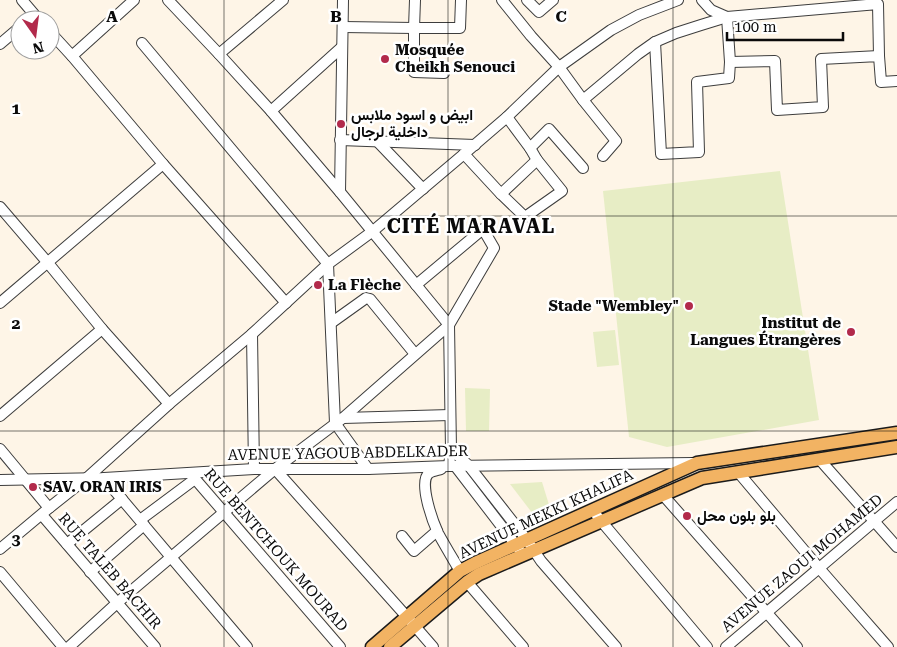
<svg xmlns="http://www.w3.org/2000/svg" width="897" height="647" viewBox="0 0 897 647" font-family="'Roboto Serif',Vazirmatn,serif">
<rect width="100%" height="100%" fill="#fef5e7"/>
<g fill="#e7edc5">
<path d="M780 171 819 420 667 447 629 437 603 191Z"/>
<path d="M615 330 619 365 597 367 593 332Z"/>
<path d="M465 388 490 389 489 431H466Z"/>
<path d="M542 482 550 508 533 514 510 484Z"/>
</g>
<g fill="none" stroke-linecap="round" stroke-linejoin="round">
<g stroke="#3d3d3d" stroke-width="12">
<g id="minor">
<path d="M22 0 39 20"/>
<path d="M168 0 219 54 271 111 340 192 449 325 451 449 449 466"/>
<path d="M415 0 414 28V72L444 73"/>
<path d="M502 0 531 36 559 67 583 100 616 141 603 156"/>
<path d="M527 0 539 12 553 0"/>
<path d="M343 27 414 28H460L461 0"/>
<path d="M50 32 72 56 163 164 286 303"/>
<path d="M655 42 661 154 699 152 697 82 729 78 730 62 727 17 711 10 702 0"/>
<path d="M142 43 328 264 335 423 368 469"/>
<path d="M0 44 20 27"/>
<path d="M219 54 283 0"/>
<path d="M72 56 134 0"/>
<path d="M730 62 775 61 777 110 823 107 821 59 879 56 881 82 897 81"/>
<path d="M583 100 638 54 655 42 676 33 701 25 727 17 878 4 879 56"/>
<path d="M271 111 342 47"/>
<path d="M340 140 475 145"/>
<path d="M378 142 423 189"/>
<path d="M530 148 549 129 583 168"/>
<path d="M464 154 501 194 525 217 562 191 537 160 530 148 507 117"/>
<path d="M340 192 343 0"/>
<path d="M501 194 537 160"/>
<path d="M0 207 48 263 102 329 169 404"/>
<path d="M0 303 163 164"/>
<path d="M331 323 366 298 370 299 415 354"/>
<path d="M252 334 254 469"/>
<path d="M0 416 102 329"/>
<path d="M343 418 450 415"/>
<path d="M0 449 49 508"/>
<path d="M451 449 469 466 527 540 541 561 616 647"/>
<path d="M820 460 897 547"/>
<path d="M456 467 519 549"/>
<path d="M275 469 407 617 433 647"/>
<path d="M441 469C438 470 432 471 429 473 418 482 433 522 438 533 445 546 453 559 460 571"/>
<path d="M738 472 819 568 888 647"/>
<path d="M190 473 340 647"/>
<path d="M104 478 247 647"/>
<path d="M0 480 104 478 254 469H368L449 466 693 463"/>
<path d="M663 495 797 647"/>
<path d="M42 515 155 647"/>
<path d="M597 516 707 647"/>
<path d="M140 520 195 479"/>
<path d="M402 536 414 551 437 531"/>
<path d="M67 544 122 499"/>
<path d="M0 549 49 508 88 477 169 404 252 334 328 264 373 231 464 154 507 117 559 67 611 30 639 15 678 0"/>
<path d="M0 572 63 647"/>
<path d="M90 572 144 525"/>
<path d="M467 582 523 647"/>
<path d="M69 647 117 603 275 469 343 418 449 325 494 248 483 229 416 285"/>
<path d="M726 647 897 502"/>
</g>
</g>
<g stroke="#1b1b1b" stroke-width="15">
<g id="major">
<path d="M372 647 460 571 475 563 697 463 897 433"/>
<path d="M390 647 467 582 479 574 702 478 897 447"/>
</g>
</g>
<use href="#minor" stroke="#fff" stroke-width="10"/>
<use href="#major" stroke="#f2b363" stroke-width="12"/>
</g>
<path fill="none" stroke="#0a0a0a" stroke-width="1" stroke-opacity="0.55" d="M224 0V647M448 0V647M673 0V647M0 216H897M0 431H897"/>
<g fill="#b22a4b" stroke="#fff" stroke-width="2">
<circle cx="385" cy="59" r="5"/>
<circle cx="341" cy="124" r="5"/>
<circle cx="318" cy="285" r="5"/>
<circle cx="689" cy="306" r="5"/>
<circle cx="851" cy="332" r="5"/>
<circle cx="33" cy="487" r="5"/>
<circle cx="687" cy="516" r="5"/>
</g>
<g text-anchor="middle" stroke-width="5" stroke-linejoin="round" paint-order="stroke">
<g font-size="15" font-weight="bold" fill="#0a0a0a" stroke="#fff" text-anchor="start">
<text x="395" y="55">Mosquée<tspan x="395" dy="17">Cheikh Senouci</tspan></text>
<text x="351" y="120">ابيض و اسود ملابس<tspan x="351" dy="17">داخلية لرجال</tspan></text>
<text x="328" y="290">La Flèche</text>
<text x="679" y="311" text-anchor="end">Stade "Wembley"</text>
<text x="841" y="328" text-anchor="end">Institut de<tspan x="841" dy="17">Langues Étrangères</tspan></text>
<text x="43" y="492">SAV. ORAN IRIS</text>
<text x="697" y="521">بلو بلون محل</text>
</g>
<g font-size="15" fill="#0a0a0a" stroke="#fff">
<text transform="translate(348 453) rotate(-1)" y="5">AVENUE YAGOUB ABDELKADER</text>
<text transform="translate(546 514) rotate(-25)" y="5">AVENUE MEKKI KHALIFA</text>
<text transform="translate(276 550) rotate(49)" y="5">RUE BENTCHOUK MOURAD</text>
<text transform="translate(802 563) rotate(-40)" y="5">AVENUE ZAOUI MOHAMED</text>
<text transform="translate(110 571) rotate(49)" y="5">RUE TALEB BACHIR</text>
</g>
<g font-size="20" font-weight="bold" letter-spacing="1" fill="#0a0a0a" stroke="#fff">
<text x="471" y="233">CITÉ MARAVAL</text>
</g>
</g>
<g font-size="16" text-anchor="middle" font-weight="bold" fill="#0a0a0a" stroke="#fff" stroke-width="5" stroke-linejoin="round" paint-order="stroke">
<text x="112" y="22">A</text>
<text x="336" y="22">B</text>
<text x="561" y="22">C</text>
<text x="16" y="114">1</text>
<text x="16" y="329">2</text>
<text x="16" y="545">3</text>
</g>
<g transform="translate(35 35) rotate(166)"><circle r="24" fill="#ffffff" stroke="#9d9d9d"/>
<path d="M0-4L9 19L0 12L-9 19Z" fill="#b22a4b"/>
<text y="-8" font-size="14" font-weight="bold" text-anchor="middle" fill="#0a0a0a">N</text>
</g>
<path d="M727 32v8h116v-8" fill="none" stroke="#0a0a0a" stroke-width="2.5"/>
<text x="734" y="32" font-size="15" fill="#0a0a0a" stroke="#ffffff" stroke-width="4" paint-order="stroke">100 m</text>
</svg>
